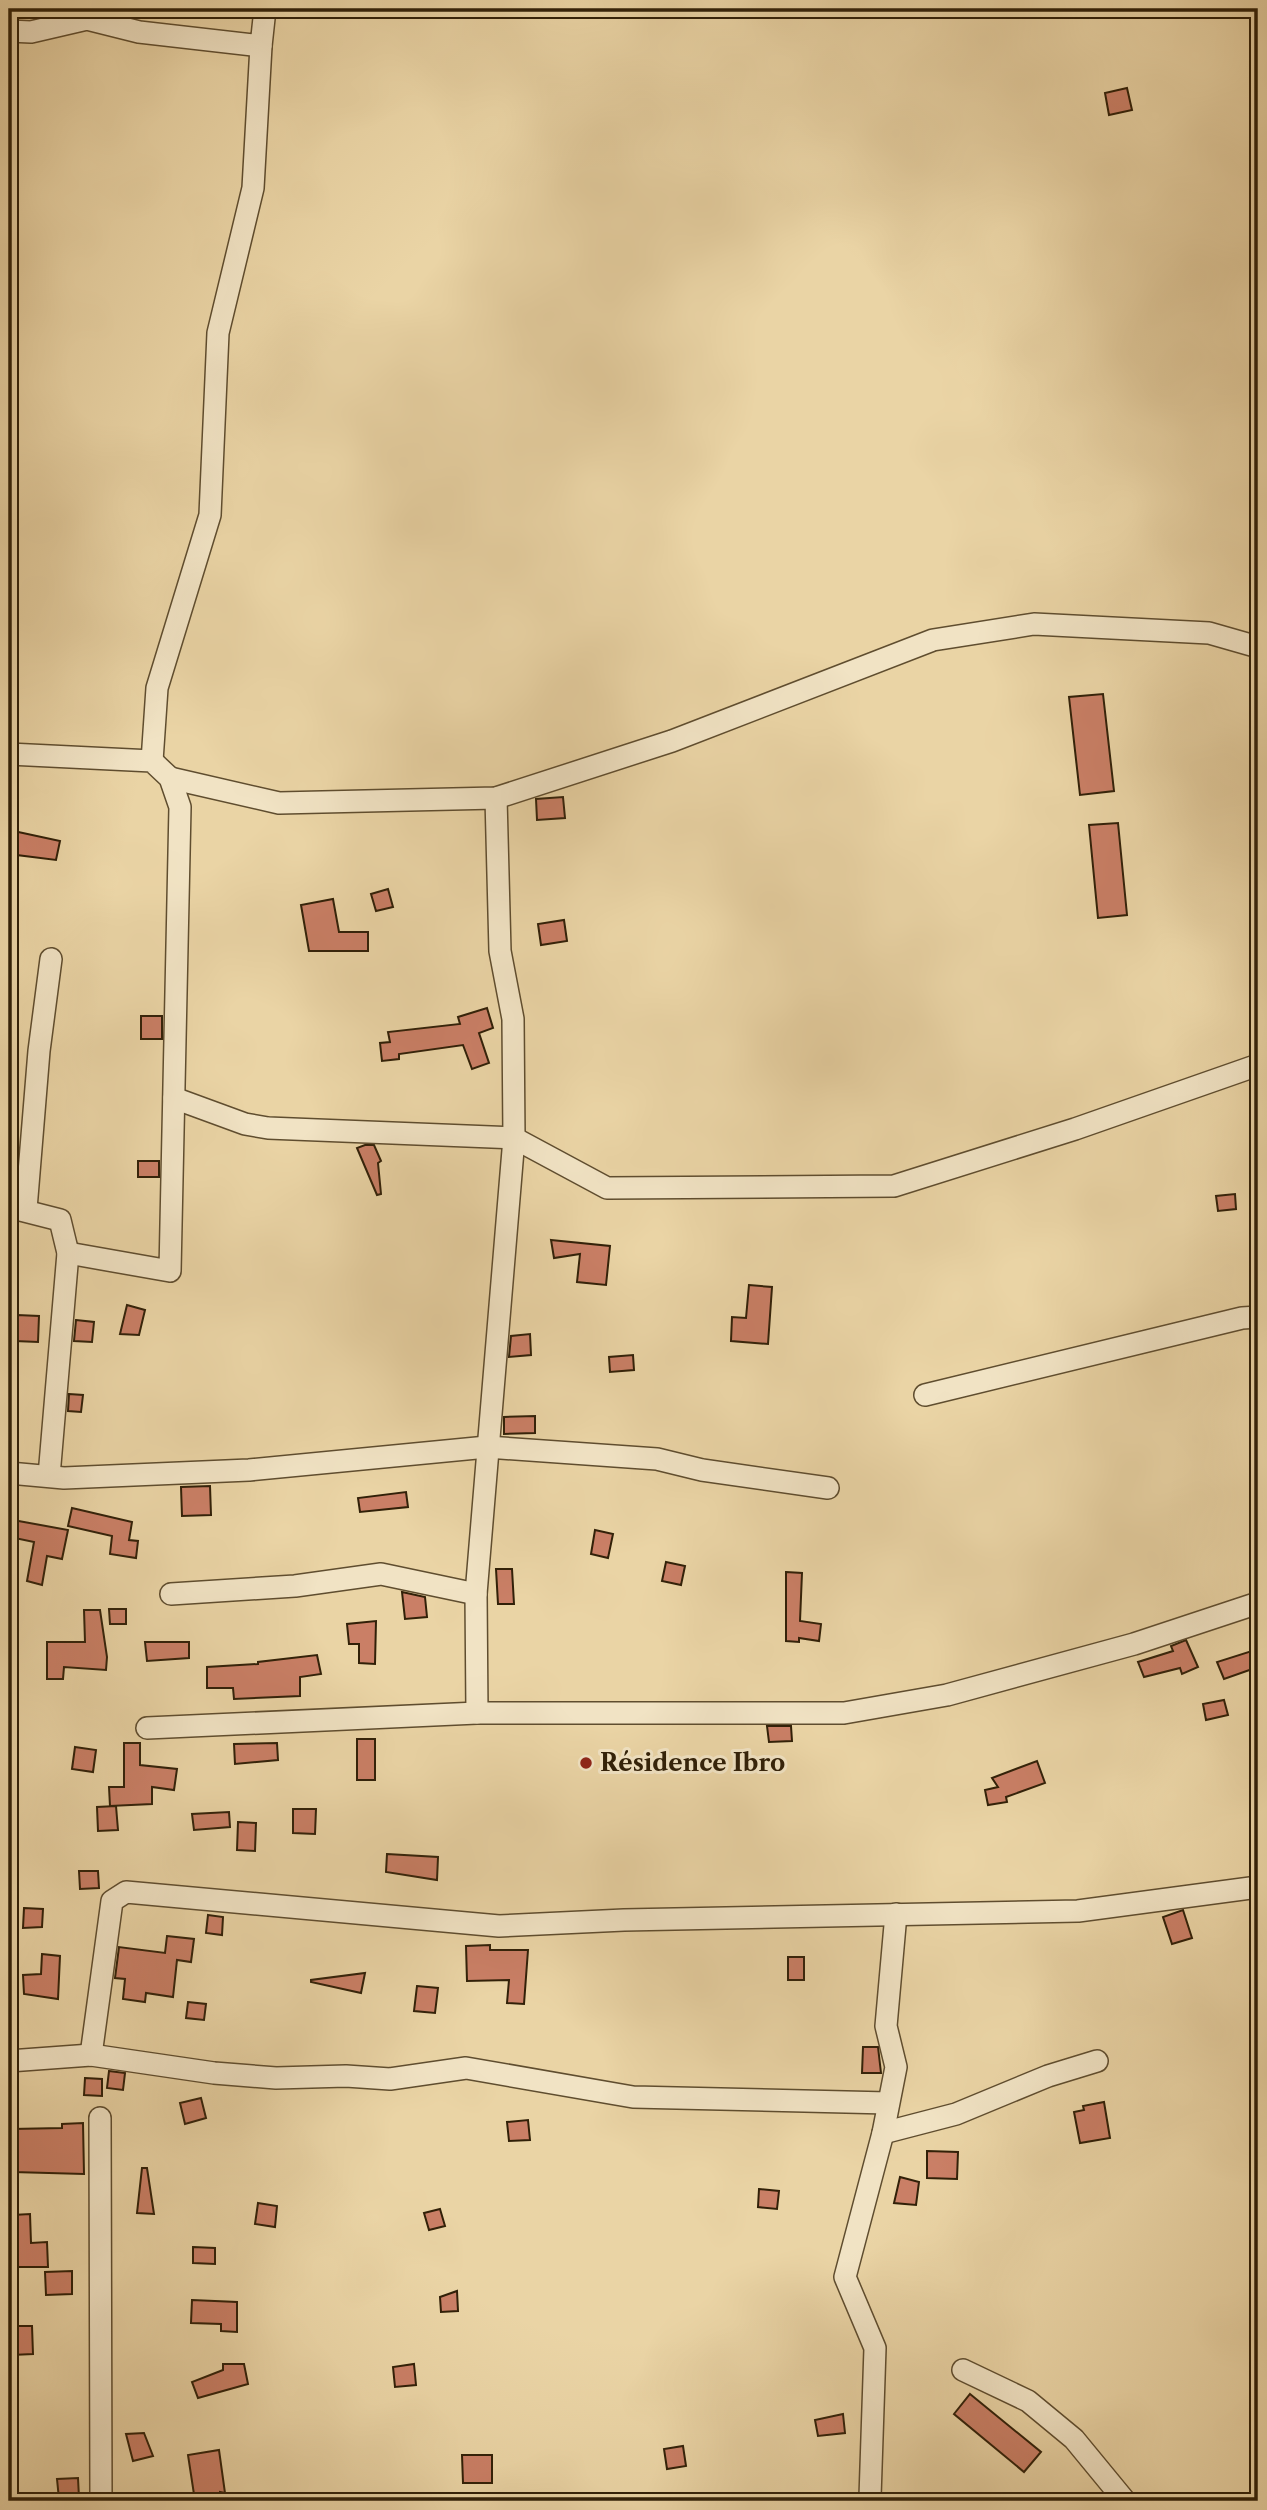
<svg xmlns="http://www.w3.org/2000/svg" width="1267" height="2510" viewBox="0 0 1267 2510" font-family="'Libre Caslon Text',serif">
<rect width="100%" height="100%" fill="#ead4a5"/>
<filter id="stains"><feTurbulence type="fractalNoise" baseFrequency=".00286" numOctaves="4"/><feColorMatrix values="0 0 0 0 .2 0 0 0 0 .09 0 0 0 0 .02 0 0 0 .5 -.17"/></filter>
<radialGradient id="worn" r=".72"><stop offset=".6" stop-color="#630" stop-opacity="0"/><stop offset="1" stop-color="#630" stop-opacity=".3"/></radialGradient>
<g fill="#ca7f66" stroke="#312008" stroke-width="2">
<path d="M1127 88 1132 110 1109 115 1105 93Z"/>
<path d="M1103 694 1114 791 1080 795 1069 697Z"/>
<path d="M563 797 565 818 537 820 536 799Z"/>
<path d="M1118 823 1127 915 1098 918 1089 825Z"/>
<path d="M9 830 60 841 56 860 9 854Z"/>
<path d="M388 889 393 907 376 911 371 894Z"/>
<path d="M333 899 339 932H368V951H309L301 905Z"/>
<path d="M564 920 567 941 541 945 538 924Z"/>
<path d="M487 1008 493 1028 479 1033 489 1063 472 1069 463 1045 399 1054V1059L382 1061 380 1043 390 1042 388 1032 460 1024 458 1017Z"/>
<rect x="141" y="1016" width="21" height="23"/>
<path d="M365 1145H374L381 1161 378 1163 381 1194 377 1195 357 1148Z"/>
<rect x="138" y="1161" width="21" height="16"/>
<path d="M1235 1194 1236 1209 1218 1211 1216 1196Z"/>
<path d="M551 1240 610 1246 606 1285 577 1282 580 1254 554 1258Z"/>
<path d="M749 1285 772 1287 768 1344 731 1341 732 1317 746 1318Z"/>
<path d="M127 1305 145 1310 139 1335 120 1334Z"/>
<path d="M17 1315 39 1316 38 1342 15 1341Z"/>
<path d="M76 1320 94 1322 92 1342 74 1341Z"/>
<path d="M530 1334 531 1355 509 1357 511 1336Z"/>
<path d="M633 1355 634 1370 610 1372 609 1357Z"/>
<path d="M69 1394 83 1395 81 1412 68 1411Z"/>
<path d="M535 1416V1433L504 1434V1417Z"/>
<path d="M210 1486 211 1515 182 1516 181 1487Z"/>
<path d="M406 1492 408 1507 360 1512 358 1498Z"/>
<path d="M72 1508 132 1522 129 1540 138 1541 136 1558 110 1554 112 1536 68 1526Z"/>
<path d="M13 1520 68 1530 62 1559 47 1556 42 1585 27 1581 34 1542 10 1537Z"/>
<path d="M595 1530 613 1534 608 1558 591 1554Z"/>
<path d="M666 1562 685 1566 681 1585 662 1581Z"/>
<path d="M496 1569H512L514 1604H498Z"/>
<path d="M786 1572 802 1573 800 1621 821 1624 819 1641 799 1638V1642L786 1641Z"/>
<path d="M402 1592 425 1597 427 1617 405 1619Z"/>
<path d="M109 1609H126V1624H110Z"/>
<path d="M84 1610H100L107 1657 106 1670 64 1667 63 1679H47V1642H85Z"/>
<path d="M376 1621 375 1664 359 1663V1644H349L347 1624Z"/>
<path d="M1186 1640 1198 1667 1182 1674 1180 1668 1144 1677 1138 1662 1173 1651 1171 1646Z"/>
<path d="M145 1642H189V1658L147 1661Z"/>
<path d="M1258 1649V1667L1224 1679 1217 1662Z"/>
<path d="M317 1655 321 1674 300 1677V1696L234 1699 233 1688H207V1667L258 1664V1662Z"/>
<path d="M1224 1700 1228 1715 1206 1720 1203 1704Z"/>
<path d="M767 1726H791L792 1741 769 1742Z"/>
<rect x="357" y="1739" width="18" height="41"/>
<path d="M124 1743H140V1765L177 1769 174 1790 152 1787V1804L110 1806 109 1787H124Z"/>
<path d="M277 1743 278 1760 235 1764 234 1744Z"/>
<path d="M75 1747 96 1750 93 1772 72 1769Z"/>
<path d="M1037 1761 1045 1783 1006 1797 1007 1802 988 1805 985 1790 998 1787 992 1778Z"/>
<path d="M116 1806 118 1830 98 1831 97 1807Z"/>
<path d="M293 1809H316L315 1834 293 1833Z"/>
<path d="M229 1812 230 1827 194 1830 192 1814Z"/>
<path d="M238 1822 256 1823 255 1851 237 1850Z"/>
<path d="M387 1854 438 1857 437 1880 386 1872Z"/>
<path d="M79 1871H98L99 1888 80 1889Z"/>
<path d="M24 1908 43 1909 42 1927 23 1928Z"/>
<path d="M1183 1910 1192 1938 1172 1944 1163 1917Z"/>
<path d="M208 1915 223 1917 222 1935 206 1933Z"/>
<path d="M167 1936 194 1939 191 1962 177 1960 173 1997 146 1993 145 2002 123 1999 125 1979 115 1978 119 1947 165 1953Z"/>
<path d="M490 1945V1950H528L524 2004 507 2003 509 1980 467 1981 466 1946Z"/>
<path d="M42 1954 60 1956 58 1999 24 1994 23 1975 41 1974Z"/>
<rect x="788" y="1957" width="16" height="23"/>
<path d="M365 1973 361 1993 311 1982V1980Z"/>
<path d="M417 1986 438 1988 435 2013 414 2011Z"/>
<path d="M188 2002 206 2004 204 2020 186 2018Z"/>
<path d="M863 2047H878L881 2073H862Z"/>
<path d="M109 2071 125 2073 123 2090 107 2088Z"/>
<path d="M85 2078 102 2079V2096L84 2095Z"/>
<path d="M201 2098 206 2118 185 2124 180 2103Z"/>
<path d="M1104 2102 1110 2138 1080 2143 1074 2112 1084 2110 1083 2106Z"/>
<path d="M528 2120 530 2140 509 2141 507 2122Z"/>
<path d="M83 2123 84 2174 13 2172 12 2129 62 2128V2124Z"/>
<path d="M927 2151 958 2152 957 2179 927 2178Z"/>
<path d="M142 2168H147L154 2214 137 2213Z"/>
<path d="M900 2177 919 2182 916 2205 894 2203Z"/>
<path d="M759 2189 779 2191 777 2209 758 2207Z"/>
<path d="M258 2203 277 2206 275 2227 255 2224Z"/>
<path d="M440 2209 445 2226 429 2230 424 2213Z"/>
<path d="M30 2214 31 2243 47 2242 48 2267H13V2215Z"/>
<path d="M193 2247 215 2248V2264L193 2263Z"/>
<path d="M72 2271V2294L46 2295 45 2272Z"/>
<path d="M457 2291 458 2311 441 2312 440 2297Z"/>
<path d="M192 2300 237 2302V2332L221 2331V2324L191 2323Z"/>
<path d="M11 2326H32L33 2354 12 2355Z"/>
<path d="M223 2364H244L248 2384 198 2398 192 2382 223 2370Z"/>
<path d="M414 2364 416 2385 395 2387 393 2367Z"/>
<path d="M970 2394 1041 2452 1024 2472 954 2414Z"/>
<path d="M843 2414 845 2433 818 2436 815 2420Z"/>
<path d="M144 2433 153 2456 133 2461 126 2434Z"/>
<path d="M683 2446 686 2466 667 2469 664 2449Z"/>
<path d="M219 2450 225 2493 220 2492V2501H195L188 2455Z"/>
<path d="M462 2455H492V2483H463Z"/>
<path d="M78 2478 79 2498 59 2499 57 2479Z"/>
</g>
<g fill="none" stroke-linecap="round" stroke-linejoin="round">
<g stroke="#5f4d2f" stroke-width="24">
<g id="minor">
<path d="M9 31 31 32 87 19 139 32 261 46 265 9"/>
<path d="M9 754 152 761 170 778 180 807 170 1271 68 1253"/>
<path d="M152 761 157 688 210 515 218 333 253 188 261 46"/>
<path d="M170 778 279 803 496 798 672 741 933 640 1034 624 1209 633 1258 647"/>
<path d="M174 1098 245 1124 268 1128 514 1138 607 1188 894 1186 1075 1129 1258 1065"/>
<path d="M9 1207 60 1220 68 1253 49 1476"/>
<path d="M26 1209 39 1051 51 959"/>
<path d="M925 1395 1242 1318 1258 1317"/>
<path d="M9 1473 64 1478 249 1470 487 1447 657 1459 702 1470 828 1488"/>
<path d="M171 1594 295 1586 381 1574 476 1594"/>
<path d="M477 1713 476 1594 514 1138 513 1019 500 951 496 798"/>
<path d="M147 1728 477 1713H844L947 1695 1134 1644 1258 1603"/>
<path d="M91 2055 112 1901 126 1892 499 1926 624 1920 1078 1911 1258 1887"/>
<path d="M9 2061 91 2055 214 2073 276 2078 346 2076 390 2079 466 2068 633 2097 888 2103"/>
<path d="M100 2118 101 2501"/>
<path d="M883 2133 956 2114 1048 2076 1097 2061"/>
<path d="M963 2370 1028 2401 1074 2439 1125 2501"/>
<path d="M870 2497 875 2348 845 2277 883 2133 896 2067 886 2026 896 1914"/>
</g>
</g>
<use href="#minor" stroke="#f1e3c4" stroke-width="21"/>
</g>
<circle fill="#8f2418" stroke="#f1e3c4" stroke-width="2.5" cx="586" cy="1763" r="7"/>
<g text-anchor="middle" stroke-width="6" stroke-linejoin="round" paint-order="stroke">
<g font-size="24" font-weight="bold" fill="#312008" stroke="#f1e3c4" text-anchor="start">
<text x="600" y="1771">Résidence Ibro</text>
</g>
</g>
<rect width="1267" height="2510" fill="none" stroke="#ead4a5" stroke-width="35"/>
<rect x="10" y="10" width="1246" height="2489" fill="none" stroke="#312008" stroke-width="3.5"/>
<rect x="18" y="18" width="1232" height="2475" fill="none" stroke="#312008" stroke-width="2"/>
<rect width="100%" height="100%" filter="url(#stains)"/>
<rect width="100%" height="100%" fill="url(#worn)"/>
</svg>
